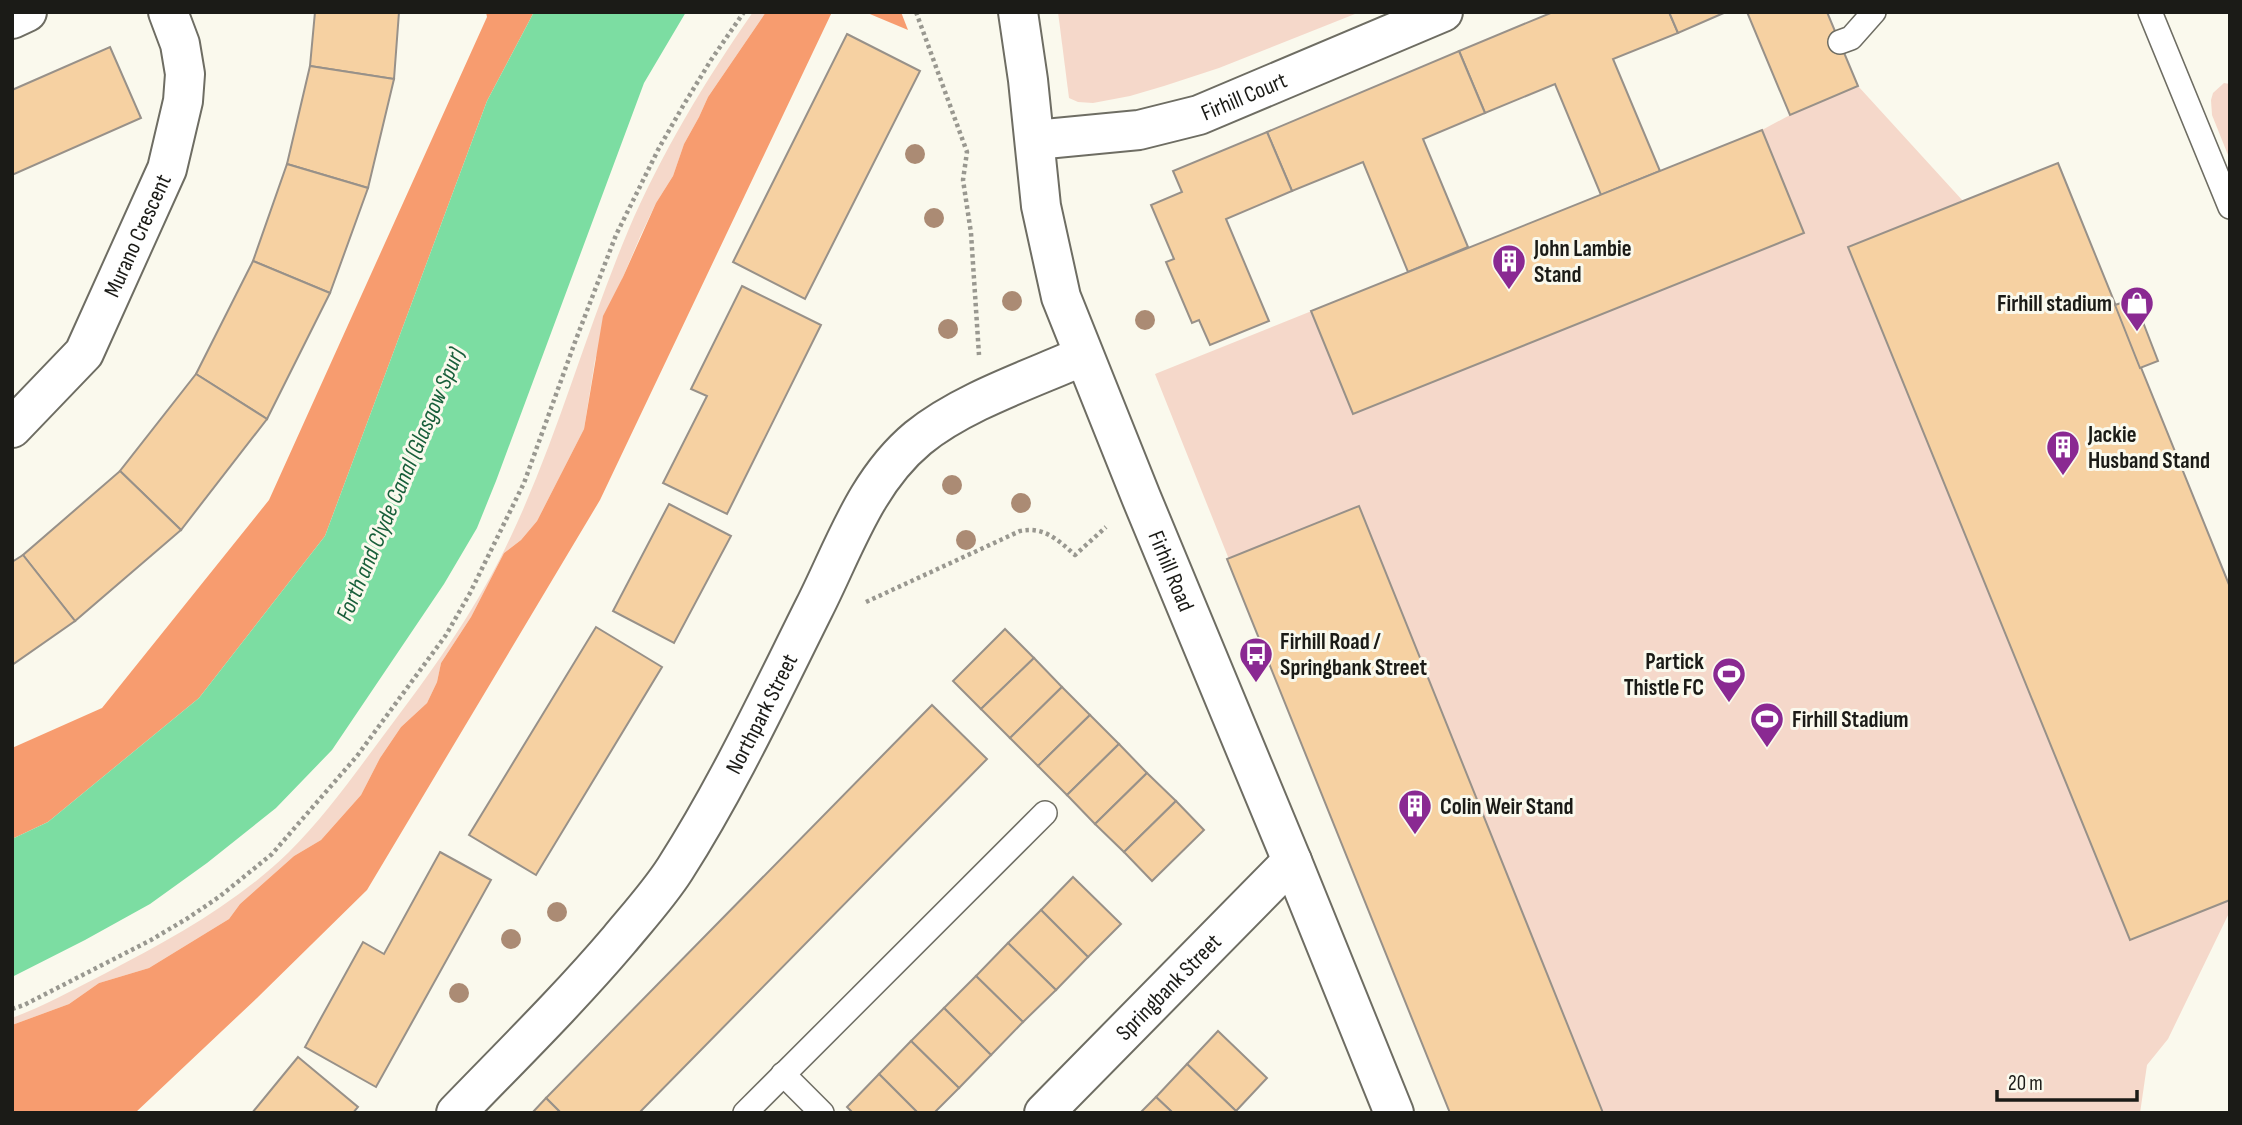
<svg xmlns="http://www.w3.org/2000/svg" width="2242" height="1125" viewBox="0 0 2242 1125" font-family="'Sofia Sans Condensed',sans-serif">
<rect width="100%" height="100%" fill="#faf9ed"/>
<g fill="#f5d8ca">
<path d="M753 12H766L708 97 699 117 684 144 673 176 656 203 640 237 623 277 595 360 584 429 537 521 521 540 504 553 471 617 441 663 437 682 427 703 401 727 380 758 361 795 321 840 294 856 240 904 229 919 149 968 99 983 69 1004 12 1025V1018C44 1006 75 989 106 973 170 940 237 903 289 852 329 812 361 765 395 720 439 662 481 601 512 534 558 436 586 331 628 231 661 154 705 81 753 12Z"/>
<path d="M1058 12H1360L1219 68 1164 86 1130 96 1093 103 1078 102 1069 98Z"/>
<path d="M2224 83 2230 84V160L2212 115 2211 100 2213 93Z"/>
<path d="M1858 86 1963 201 2058 163 2230 587V911L2168 1039 2147 1065 2140 1113H1450L1155 374 1762 130 1790 115Z"/>
</g>
<g fill="#f79c6f">
<path d="M486 12H534L487 101 325 536 199 698 48 822 12 839V748L102 708 269 500 487 17Z"/>
<path d="M766 12H832L600 500 367 890 257 998 135 1113H15L12 1111V1025L69 1004 99 983 149 968 229 919 240 904 294 856 321 840 361 795 380 758 401 727 427 703 437 682 441 663 471 617 504 553 521 540 537 521 584 429 603 316 623 277 656 203 673 176 684 144 699 117 708 97Z"/>
<path d="M865 12H901L908 30Z"/>
</g>
<path fill="#7cdda2" d="M534 12H686L644 83 496 481 477 528 444 584 332 750 276 808 207 863 150 904 85 940 12 977V839L48 822 199 698 325 536 487 101Z"/>
<g fill="#f6d1a2" stroke="#989189" stroke-width="2">
<path d="M315 12H399L394 79 310 66Z"/>
<path d="M1553 12H1669L1678 33 1613 59 1660 171 1601 195 1555 84 1485 113 1459 51Z"/>
<path d="M1669 12H1726L1678 33Z"/>
<path d="M1747 12H1827L1858 86 1790 115Z"/>
<path d="M847 34 920 71 805 299 733 262Z"/>
<path d="M110 47 141 118 12 175V90Z"/>
<path d="M1459 51 1485 113 1423 139 1468 247 1408 272 1363 162 1292 191 1267 132Z"/>
<path d="M310 66 394 79 368 188 287 164Z"/>
<path d="M1762 130 1804 233 1353 414 1311 311Z"/>
<path d="M1267 132 1292 191 1226 219 1269 321 1210 345 1199 320 1192 323 1166 262 1174 259 1151 205 1182 192 1173 171Z"/>
<path d="M2058 163 2230 587V900L2130 940 1848 247Z"/>
<path d="M287 164 368 188 330 293 253 261Z"/>
<path d="M253 261 330 293 267 419 196 374Z"/>
<path d="M742 286 821 325 727 514 663 483 707 396 691 389Z"/>
<path d="M2134 299 2158 361 2140 368 2115 305Z"/>
<path d="M196 374 267 419 181 530 120 471Z"/>
<path d="M120 471 181 530 75 621 23 555Z"/>
<path d="M669 504 731 536 674 643 613 611Z"/>
<path d="M1359 506 1603 1113H1450L1227 559Z"/>
<path d="M23 555 75 621 12 665V562Z"/>
<path d="M596 627 662 667 536 875 469 835Z"/>
<path d="M1005 629 1034 658 981 709 953 681Z"/>
<path d="M1034 658 1062 687 1010 738 981 709Z"/>
<path d="M1062 687 1090 715 1038 766 1010 738Z"/>
<path d="M932 705 987 759 639 1113H561L546 1098Z"/>
<path d="M1090 715 1119 744 1067 795 1038 766Z"/>
<path d="M1119 744 1147 773 1095 824 1067 795Z"/>
<path d="M1147 773 1176 801 1124 852 1095 824Z"/>
<path d="M1176 801 1204 830 1152 881 1124 852Z"/>
<path d="M440 852 491 880 376 1087 305 1047 363 942 384 954Z"/>
<path d="M1073 877 1121 924 1088 957 1041 910Z"/>
<path d="M1041 910 1088 957 1056 990 1008 943Z"/>
<path d="M1008 943 1056 990 1023 1022 976 976Z"/>
<path d="M976 976 1023 1022 991 1055 944 1008Z"/>
<path d="M944 1008 991 1055 959 1088 911 1041Z"/>
<path d="M1218 1031 1267 1078 1236 1111 1187 1064Z"/>
<path d="M911 1041 959 1088 934 1113H918L879 1074Z"/>
<path d="M298 1057 358 1107 353 1113H252Z"/>
<path d="M1187 1064 1236 1111 1234 1113H1173L1156 1097Z"/>
<path d="M879 1074 918 1113H853L847 1107Z"/>
<path d="M1156 1097 1173 1113H1140Z"/>
<path d="M546 1098 561 1113H532Z"/>
</g>
<g fill="none" stroke-linecap="round" stroke-linejoin="round">
<g stroke="#6e6d63" stroke-width="26">
<g id="service">
<path d="M2150 12 2230 207"/>
<path d="M1840 42 1851 38 1874 12"/>
<path d="M783 1074 822 1113"/>
<path d="M745 1113 1045 813"/>
</g>
</g>
<g stroke="#6e6d63" stroke-width="42">
<g id="minor">
<path id="s1" d="M1018 12 1028 80 1041 206 1061 297 1141 497 1292 861 1394 1113"/>
<path d="M12 19 27 12"/>
<path id="s2" d="M1035 140 1139 130 1199 115 1443 12"/>
<path id="s3" d="M12 428 84 353 167 169 183 101 185 74 180 44 168 12"/>
<path id="s4" d="M456 1113C511 1056 568 1000 619 940 638 917 659 894 675 869 728 786 770 696 814 608 844 549 865 482 918 438 962 402 1031 379 1083 356"/>
<path id="s5" d="M1044 1113 1292 861"/>
</g>
</g>
<g stroke="#999890" stroke-width="4.5" stroke-dasharray="3.5 3.5" stroke-linecap="butt">
<path d="M916 12 967 152 963 180 971 233 979 355"/>
<path d="M866 602 1020 531C1044 526 1058 540 1075 555L1106 527"/>
<path d="M12 1009 24 1005 151 940 188 918 219 897 272 854 357 756 446 635 470 593 524 483 575 342 616 235 659 148 683 106 711 60 744 12"/>
</g>
<use href="#service" stroke="#fff" stroke-width="23"/>
<use href="#minor" stroke="#fff" stroke-width="38"/>
</g>
<g fill="#ab8b74">
<circle cx="915" cy="154" r="10"/>
<circle cx="934" cy="218" r="10"/>
<circle cx="1012" cy="301" r="10"/>
<circle cx="1145" cy="320" r="10"/>
<circle cx="948" cy="329" r="10"/>
<circle cx="952" cy="485" r="10"/>
<circle cx="1021" cy="503" r="10"/>
<circle cx="966" cy="540" r="10"/>
<circle cx="557" cy="912" r="10"/>
<circle cx="511" cy="939" r="10"/>
<circle cx="459" cy="993" r="10"/>
</g>
<defs>
<g id="building-pin" transform="scale(1.75)"><path d="M0 17L-7.5 6A9.5 9.5 0 1 1 7.5 6Z" fill="#8a2992" stroke="#faf9ed"/><path d="M-4-6H4V6H1V3H-1V6H-4ZM-2.5-4.3h1.7v1.8h-1.7ZM.8-4.3h1.7v1.8H.8ZM-2.5-1h1.7V.8h-1.7ZM.8-1h1.7V.8H.8Z" fill="#fff"/></g>
<g id="shop-pin" transform="scale(1.75)"><path d="M0 17L-7.5 6A9.5 9.5 0 1 1 7.5 6Z" fill="#8a2992" stroke="#faf9ed"/><path d="M-5-2.5h2.3a2.7 3.5 0 0 1 5.4 0H5L5.5 6h-11ZM-1.5-2.5h3a1.5 2.3 0 0 0-3 0Z" fill="#fff"/></g>
<g id="bus-pin" transform="scale(1.75)"><path d="M0 17L-7.5 6A9.5 9.5 0 1 1 7.5 6Z" fill="#8a2992" stroke="#faf9ed"/><path d="M-5-6H5V4H4V6H2V4H-2V6H-4V4H-5ZM-3.5-4V0h7V-4ZM-3.5 1.2v1.5H-2V1.2ZM2 1.2v1.5H3.5V1.2Z" fill="#fff"/></g>
<g id="stadium-pin" transform="scale(1.75)"><path d="M0 17L-7.5 6A9.5 9.5 0 1 1 7.5 6Z" fill="#8a2992" stroke="#faf9ed"/><path d="M0-5a6.5 5 0 1 0 0 10a6.5 5 0 1 0 0-10ZM-3.5-1.8h7v3.6h-7Z" fill="#fff"/></g>
</defs>
<g fill-rule="evenodd">
<use href="#building-pin" x="1509" y="261"/>
<use href="#shop-pin" x="2137" y="303"/>
<use href="#building-pin" x="2063" y="447"/>
<use href="#bus-pin" x="1256" y="654"/>
<use href="#stadium-pin" x="1729" y="674"/>
<use href="#stadium-pin" x="1767" y="719"/>
<use href="#building-pin" x="1415" y="806"/>
</g>
<g text-anchor="middle" stroke-width="6" stroke-linejoin="round" paint-order="stroke">
<g font-size="23" fill="#1b1b17" stroke="#faf9ed">
<text dy="8" stroke="none"><textPath href="#s2" startOffset="215">Firhill Court</textPath></text>
<text dy="8" stroke="none"><textPath href="#s3" startOffset="233">Murano Crescent</textPath></text>
<text dy="8" stroke="none"><textPath href="#s1" startOffset="584">Firhill Road</textPath></text>
<text dy="8" stroke="none"><textPath href="#s4" startOffset="506">Northpark Street</textPath></text>
<text dy="8" stroke="none"><textPath href="#s5" startOffset="177">Springbank Street</textPath></text>
</g>
<g font-size="23" font-weight="bold" fill="#1b1b17" stroke="#faf9ed" text-anchor="start">
<text x="1534" y="256">John Lambie<tspan x="1534" dy="26">Stand</tspan></text>
<text x="2112" y="311" text-anchor="end">Firhill stadium</text>
<text x="2088" y="442">Jackie<tspan x="2088" dy="26">Husband Stand</tspan></text>
<text x="1280" y="649">Firhill Road /<tspan x="1280" dy="26">Springbank Street</tspan></text>
<text x="1704" y="669" text-anchor="end">Partick<tspan x="1704" dy="26">Thistle FC</tspan></text>
<text x="1792" y="727">Firhill Stadium</text>
<text x="1440" y="814">Colin Weir Stand</text>
</g>
<g font-size="24" font-style="italic" fill="#185f3a" stroke="#faf9ed">
<text transform="translate(400 484) rotate(-67)" y="8">Forth and Clyde Canal (Glasgow Spur)</text>
</g>
</g>
<rect width="2242" height="1125" fill="none" stroke="#1b1b17" stroke-width="28"/>
<path d="M1997 1090v10h140v-10" fill="none" stroke="#1b1b17" stroke-width="3.5"/>
<text x="2008" y="1090" font-size="21" fill="#1b1b17" stroke="#faf9ed" stroke-width="5" paint-order="stroke">20 m</text>
</svg>
